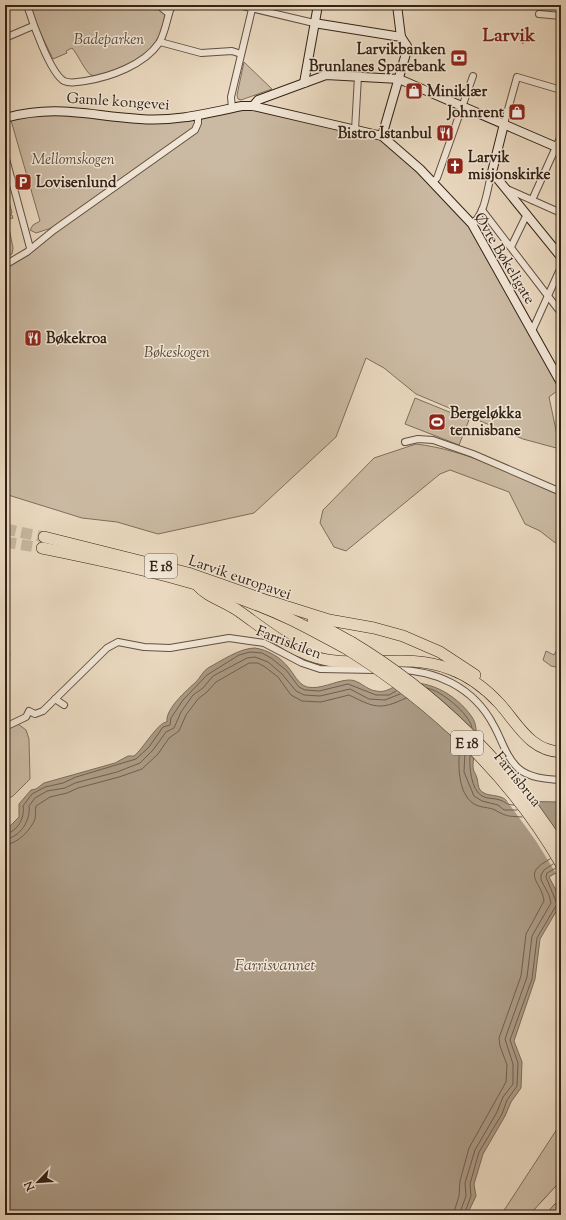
<svg xmlns="http://www.w3.org/2000/svg" width="566" height="1220" viewBox="0 0 566 1220" font-family="'Sorts Mill Goudy',serif">
<rect width="100%" height="100%" fill="#ead9c0"/>
<filter id="stains"><feTurbulence type="fractalNoise" baseFrequency=".005" numOctaves="4"/><feColorMatrix values="0 0 0 0 .2 0 0 0 0 .09 0 0 0 0 .02 0 0 0 .5 -.17"/></filter>
<radialGradient id="worn" r=".72"><stop offset=".6" stop-color="#630" stop-opacity="0"/><stop offset="1" stop-color="#630" stop-opacity=".3"/></radialGradient>
<g fill="#cbbaa3" stroke="#806e5c">
<path d="M30 5H158L166 15C165 24 161 40 155 47 149 53 139 61 132 65 125 68 98 78 91 75 86 73 77 53 72 48L66 51 67 53 53 59 37 26Z"/>
<path d="M524 30 525 35 523 44 520 41 519 32Z"/>
<path d="M244 62 272 89 241 100 238 99 237 95Z"/>
<path d="M242 106 382 136 472 224 561 383V388L549 397 560 449 523 439 416 394 384 368 366 358 336 437 254 513 158 534 117 522 82 518 5 494V264L61 225 36 233 30 230 33 225 40 221 10 117 30 112 140 119Z"/>
<path d="M6 190 12 213 10 215H12L13 218 5 220Z"/>
<path d="M8 223 13 248 12 254 5 258V224Z"/>
<path d="M415 398 469 420 459 445 405 424Z"/>
<path d="M416 444C467 450 514 475 561 495V545L554 542 540 531 525 524 509 492 450 470 440 474 346 551 334 547 320 523 323 510 374 458Z"/>
<path d="M561 642V668L551 666 543 660 546 651 554 655Z"/>
<path d="M18 724 26 730 29 739 30 779 13 796 5 800V730Z"/>
<path d="M561 1123V1215H501Z"/>
</g>
<g fill="#ac9b86" stroke="#7c6b59">
<path d="M5 640C14 651 8 663 5 676Z"/>
<path d="M255 648C268 650 280 657 288 667 294 674 298 684 307 687 320 690 335 681 348 680 359 679 366 690 376 691 386 693 390 688 399 685 426 677 456 694 472 717 481 730 473 752 473 767 473 771 476 774 477 778 478 782 478 787 480 790 487 798 500 793 507 801L560 802 561 805V870L549 877 558 894 560 907 557 910 540 939 535 979 514 1041 522 1062 521 1088 511 1102 505 1116 483 1154 474 1184 476 1196 467 1215H5V831L19 817V804L31 790 36 789 44 783 115 763 128 756H134C143 749 158 722 167 722 165 709 187 690 196 682 200 678 203 671 208 668 221 661 240 648 255 648Z"/>
</g>
<path fill="#ead9c0" d="M502 794 508 799 535 800 561 838V872L557 875 536 841Z"/>
<g fill="none" stroke-linecap="round" stroke-linejoin="round">
<g stroke="#705f4e" stroke-width="1">
<path d="M427 688C442 691 468 713 472 727"/>
<path d="M460 745C458 763 457 793 474 804 481 808 489 807 495 810 507 817 508 816 522 817"/>
<path d="M465 751 464 772 474 796 482 801 498 805 504 810H517"/>
<path d="M470 756C469 766 471 790 482 796 487 799 494 798 500 800 506 802 506 805 514 805"/>
<path d="M5 834C18 832 25 817 23 806L32 794 45 787 63 783 76 777 136 759 149 747 163 727 170 725 171 718 183 700 207 675 239 655 250 652 262 653 271 658 286 670 299 687 305 690 319 691 348 684 376 695H389L396 691"/>
<path d="M5 839C20 838 31 820 29 806L35 798 47 791 65 788 75 783 117 772 140 763 153 750 166 732 174 728 181 712 193 695 203 688 213 676 247 658 255 657 268 662 282 674 296 691 304 695 320 696 350 689 369 699 385 700 400 694"/>
<path d="M5 845C17 844 31 830 35 819 36 815 35 810 36 806L50 797 67 793 78 788 119 777 142 769 158 754 169 738 179 731 186 715 198 699 207 692 216 682 249 663H258L265 667 278 677 291 695 302 701 321 702 349 695C374 707 379 711 406 698"/>
<path d="M453 1215 459 1196 460 1181 469 1148 506 1082 507 1065 500 1046 499 1038 521 976 526 934 544 901C542 881 520 875 550 859"/>
<path d="M459 1215 466 1196 465 1183 475 1150 497 1112 503 1097 513 1084V1064L505 1039 527 977 532 936 551 903 549 895 541 880V875L544 870 553 864"/>
<path d="M464 1215 471 1196 470 1184 479 1152 502 1114 507 1100 517 1086 518 1063 510 1040 532 979 537 938 557 904 546 877 547 873 556 868"/>
</g>
<g stroke="#c6b59e" stroke-width="11" stroke-dasharray="11 5.5" stroke-linecap="butt">
<path d="M5 529 44 537"/>
<path d="M5 542 42 548"/>
</g>
<g stroke="#625040" stroke-width="8">
<g id="street">
<path d="M27 5C32 21 50 73 64 81 70 84 79 82 85 81 110 77 144 65 159 43 166 32 167 16 172 5"/>
<path d="M158 5 168 13"/>
<path d="M238 5 314 23"/>
<path d="M539 14 561 16"/>
<path d="M5 38 33 26"/>
<path d="M160 42 201 53 232 51 241 54"/>
<path d="M232 108 231 97 253 5"/>
<path d="M504 124 517 77 561 90"/>
<path d="M355 130 358 76"/>
<path d="M5 155 30 248"/>
<path d="M433 182 437 178 473 76"/>
<path d="M507 189 561 213"/>
<path d="M532 200 561 136"/>
<path d="M482 210 561 313"/>
<path d="M472 224C486 213 487 188 492 172"/>
<path d="M511 247 527 214"/>
<path d="M5 265 27 252 54 230 195 130 198 123V115"/>
<path d="M532 331 561 267"/>
<path d="M405 442 418 439 433 440 473 454 561 492"/>
<path d="M393 670C435 669 474 687 494 726 502 740 506 757 518 768 529 778 546 779 561 780"/>
<path d="M55 699 64 705"/>
<path d="M5 727 26 717 29 711 35 714 43 711 107 648 118 642 144 647 170 648 229 638 264 643 302 663 320 669 376 670"/>
</g>
</g>
<g stroke="#352315" stroke-width="10">
<g id="secondary">
<path d="M314 23 401 37"/>
<path d="M304 83 318 5"/>
<path d="M253 106 258 100 326 75 399 79 561 149"/>
<path d="M5 118C57 104 89 116 140 119 175 122 208 113 242 106H253L382 136 420 169 472 224 561 383"/>
<path d="M504 124 492 172 561 257"/>
<path d="M382 136 407 50V46L401 37 397 5"/>
<path d="M561 687V698"/>
</g>
</g>
<g stroke="#352315" stroke-width="12">
<g id="highway">
<path d="M44 537 188 573 279 605"/>
<path d="M42 548C126 565 213 583 290 619 309 628 328 639 347 649"/>
<path d="M197 585C207 597 227 602 240 612 267 631 293 654 327 660 368 667 409 653 450 669 469 676 485 688 499 703 518 724 530 751 561 752"/>
<path d="M272 602 329 620 374 628 403 636 440 652 475 675"/>
<path d="M313 621 351 642"/>
<path d="M537 1215 561 1189"/>
</g>
</g>
<use href="#street" stroke="#f1e6d6" stroke-width="6"/>
<use href="#secondary" stroke="#f1e6d6" stroke-width="8"/>
<use href="#highway" stroke="#ead9c0" stroke-width="11"/>
<g stroke="#352315" stroke-width="12" stroke-linecap="butt">
<g id="highway-bridge">
<path d="M351 642C436 693 508 764 561 848"/>
<path d="M347 649C433 703 510 775 561 864"/>
</g>
</g>
<use href="#highway-bridge" stroke="#ead9c0" stroke-width="11"/>
</g>
<defs>
<g id="bank-square" transform="scale(0.9)"><rect x="-9" y="-9" width="18" height="18" rx="4" fill="#8f2418" stroke="#f1e6d6"/><path d="M-6-4H6V4H-6ZM0-2.3a2.3 2.3 0 1 0 0 4.6a2.3 2.3 0 1 0 0-4.6Z" fill="#fff"/></g>
<g id="shop-square" transform="scale(0.9)"><rect x="-9" y="-9" width="18" height="18" rx="4" fill="#8f2418" stroke="#f1e6d6"/><path d="M-5-2.5h2.3a2.7 3.5 0 0 1 5.4 0H5L5.5 6h-11ZM-1.5-2.5h3a1.5 2.3 0 0 0-3 0Z" fill="#fff"/></g>
<g id="restaurant-square" transform="scale(0.9)"><rect x="-9" y="-9" width="18" height="18" rx="4" fill="#8f2418" stroke="#f1e6d6"/><path d="M-5-6h1v4h1v-4h1v4h1v-4h1v5L-1.5 .5V6h-2V.5L-5-1ZM5-6V6H3V1.5H1.5Q1.5-4 5-6Z" fill="#fff"/></g>
<g id="church-square" transform="scale(0.9)"><rect x="-9" y="-9" width="18" height="18" rx="4" fill="#8f2418" stroke="#f1e6d6"/><path d="M-1.2-6h2.4v3.5h3.3v2.4h-3.3V6h-2.4V-.1h-3.3v-2.4h3.3Z" fill="#fff"/></g>
<g id="parking-square" transform="scale(0.9)"><rect x="-9" y="-9" width="18" height="18" rx="4" fill="#8f2418" stroke="#f1e6d6"/><path d="M-3.5-5.5H1a3.5 3.5 0 0 1 0 7H-1V5.5H-3.5ZM-1-3.4V-.6H.8a1.4 1.4 0 0 0 0-2.8Z" fill="#fff"/></g>
<g id="stadium-square" transform="scale(0.9)"><rect x="-9" y="-9" width="18" height="18" rx="4" fill="#8f2418" stroke="#f1e6d6"/><path d="M0-5a6.5 5 0 1 0 0 10a6.5 5 0 1 0 0-10ZM-3.5-1.8h7v3.6h-7Z" fill="#fff"/></g>
</defs>
<g fill-rule="evenodd">
<use href="#bank-square" x="459" y="58"/>
<use href="#shop-square" x="414" y="91"/>
<use href="#shop-square" x="517" y="112"/>
<use href="#restaurant-square" x="445" y="133"/>
<use href="#church-square" x="455" y="166"/>
<use href="#parking-square" x="23" y="182"/>
<use href="#restaurant-square" x="33" y="338"/>
<use href="#stadium-square" x="437" y="422"/>
</g>
<g text-anchor="middle" stroke-width="3" stroke-linejoin="round" paint-order="stroke">
<g fill="#f1e6d6" stroke="#6d5e4f" stroke-width="1">
<rect x="145" y="554" width="32" height="24" rx="3"/>
<rect x="451" y="731" width="32" height="24" rx="3"/>
</g>
<g font-size="14" font-weight="bold" fill="#352315">
<text x="161" y="571">E 18</text>
<text x="467" y="748">E 18</text>
</g>
<g font-size="15" font-style="italic" fill="#5a4938" stroke="#f1e6d6">
<text x="109" y="44">Badeparken</text>
<text x="73" y="164">Mellomskogen</text>
<text x="177" y="357">Bøkeskogen</text>
</g>
<g font-size="15" font-weight="bold" fill="#352315" stroke="#f1e6d6" text-anchor="start">
<text x="446" y="54" text-anchor="end">Larvikbanken<tspan x="446" dy="17">Brunlanes Sparebank</tspan></text>
<text x="427" y="96">Miniklær</text>
<text x="504" y="117" text-anchor="end">Johnrent</text>
<text x="432" y="138" text-anchor="end">Bistro Istanbul</text>
<text x="468" y="162">Larvik<tspan x="468" dy="17">misjonskirke</tspan></text>
<text x="36" y="187">Lovisenlund</text>
<text x="46" y="343">Bøkekroa</text>
<text x="450" y="418">Bergeløkka<tspan x="450" dy="17">tennisbane</tspan></text>
</g>
<g font-size="15" fill="#352315" stroke="#f1e6d6">
<text transform="translate(118 101) rotate(4)" y="5">Gamle kongevei</text>
<text transform="translate(505 258) rotate(59)" y="5">Øvre Bøkeligate</text>
<text transform="translate(240 577) rotate(19)" y="5">Larvik europavei</text>
<text transform="translate(289 642) rotate(21)" y="5">Farriskilen</text>
<text transform="translate(518 779) rotate(51)" y="5">Farrisbrua</text>
</g>
<g font-size="16" font-style="italic" fill="#5f4d3d" stroke="#f1e6d6">
<text x="275" y="970">Farrisvannet</text>
</g>
<g font-size="19" font-weight="bold" fill="#7a1f14" stroke="#f1e6d6">
<text x="509" y="41">Larvik</text>
</g>
</g>
<rect width="566" height="1220" fill="none" stroke="#ead9c0" stroke-width="20"/>
<rect x="6" y="6" width="554" height="1208" fill="none" stroke="#352315" stroke-width="2"/>
<rect x="10" y="10" width="546" height="1200" fill="none" stroke="#352315"/>
<g transform="translate(38 1182) rotate(245)" stroke="#f1e6d6" stroke-width="3" paint-order="stroke">
<path d="M0-3L7 15L0 10L-7 15Z" fill="#352315"/>
<text y="-6" font-size="11" font-weight="bold" text-anchor="middle" fill="#352315">N</text>
</g>
<rect width="100%" height="100%" filter="url(#stains)"/>
<rect width="100%" height="100%" fill="url(#worn)"/>
</svg>
